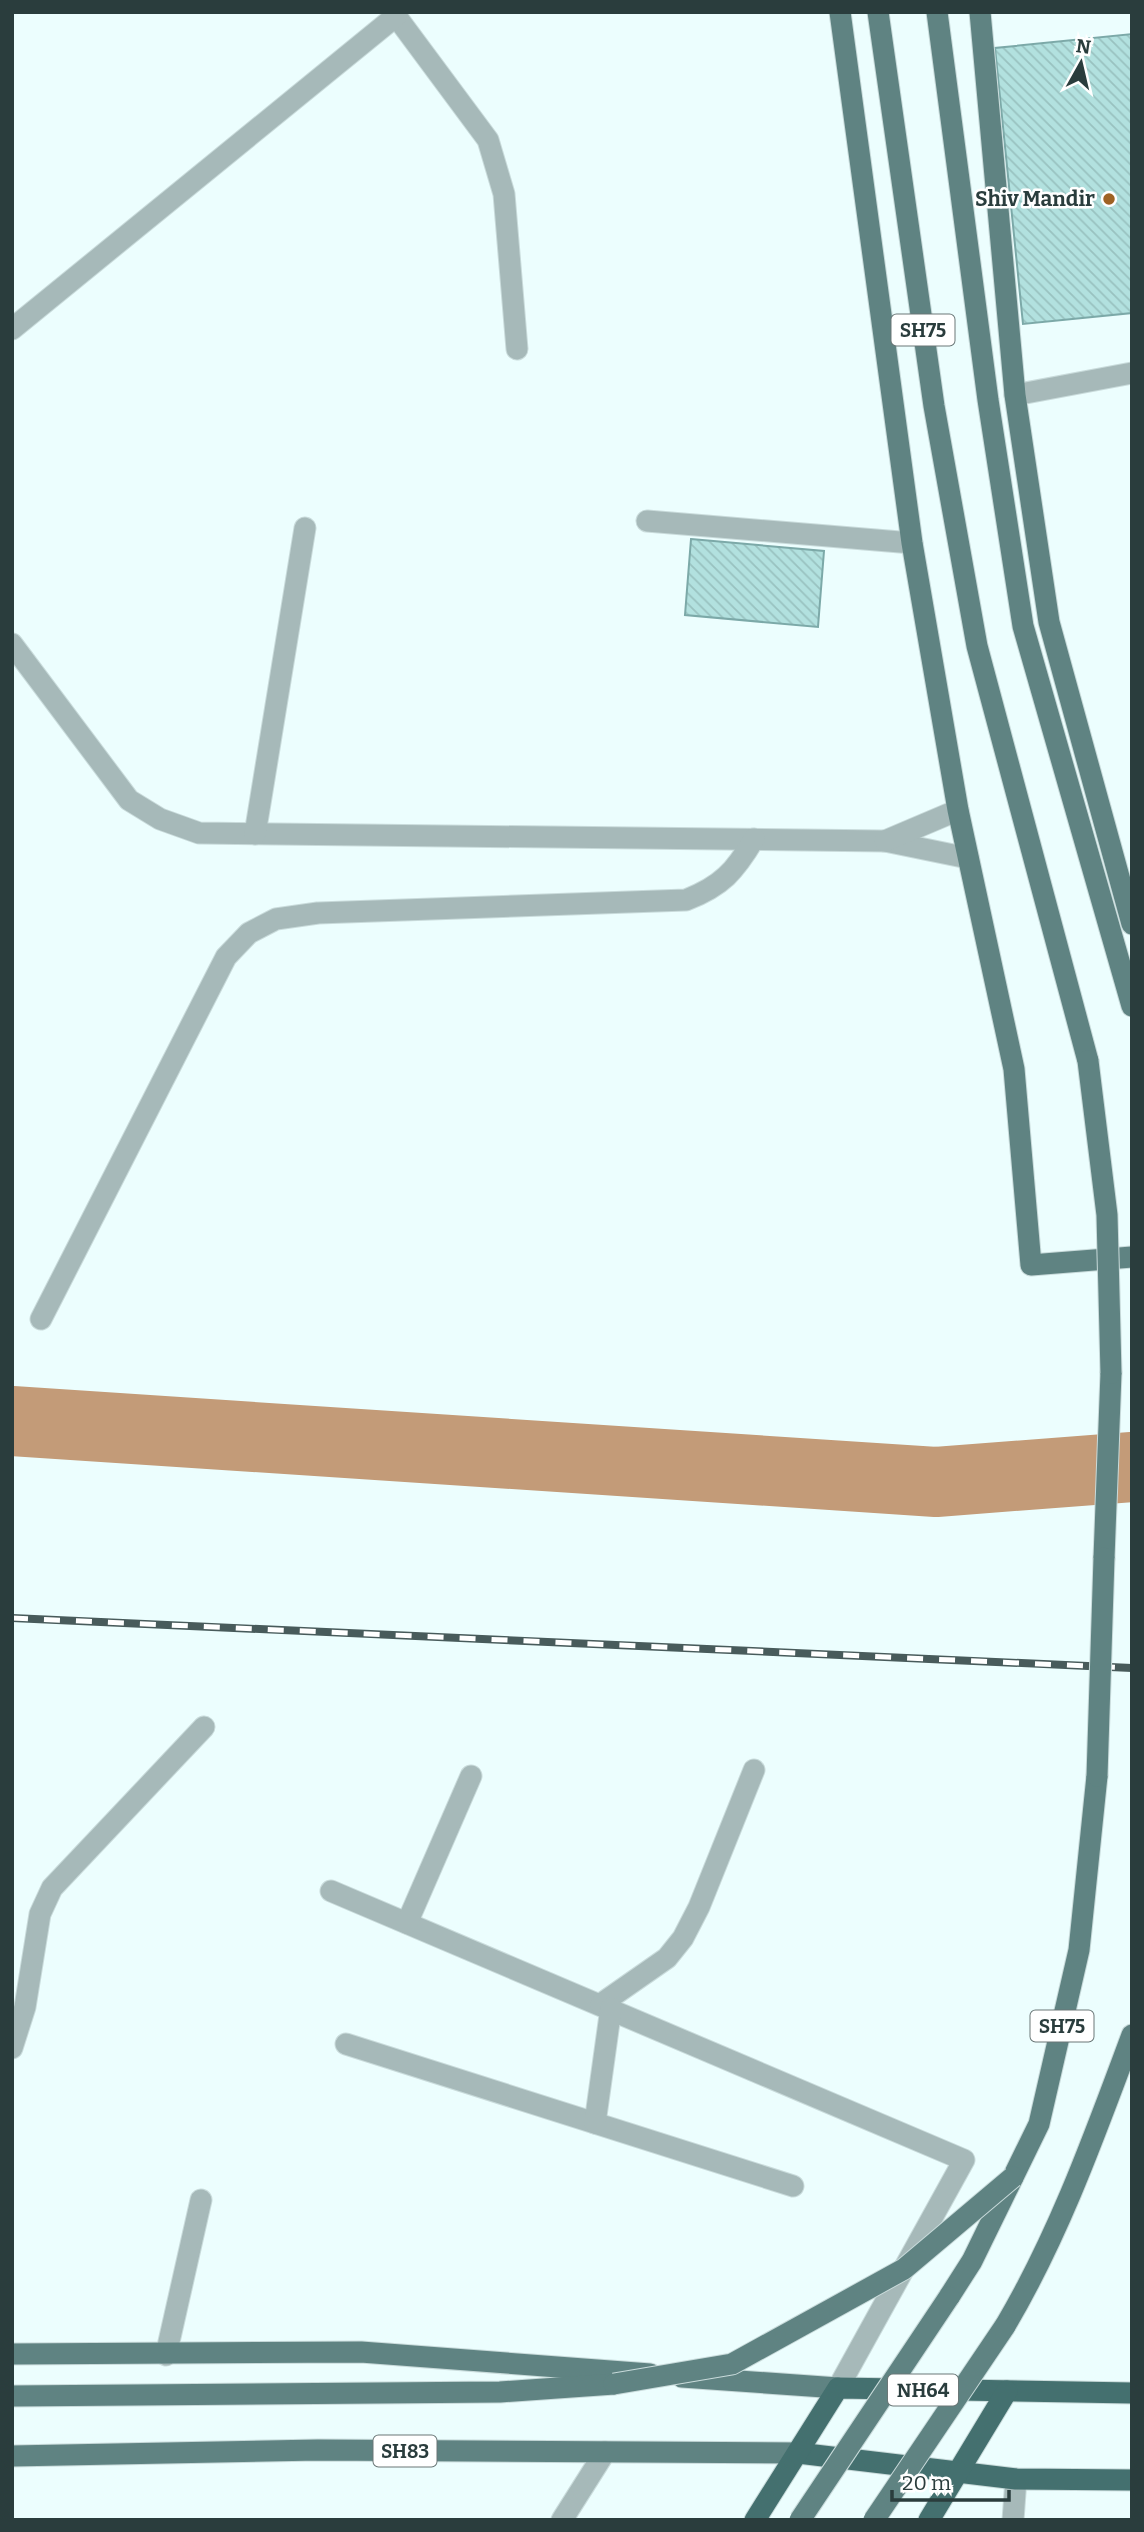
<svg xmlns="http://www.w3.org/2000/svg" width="1144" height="2532" viewBox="0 0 1144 2532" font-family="Bitter,serif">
<defs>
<pattern id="building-back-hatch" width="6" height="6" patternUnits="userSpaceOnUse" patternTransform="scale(1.75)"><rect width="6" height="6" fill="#b2e1df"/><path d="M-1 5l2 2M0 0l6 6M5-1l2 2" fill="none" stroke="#99c2c0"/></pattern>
</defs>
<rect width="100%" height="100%" fill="#ecfefe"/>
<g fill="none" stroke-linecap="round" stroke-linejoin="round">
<path stroke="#c39b78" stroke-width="70" d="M12 1421 936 1482 1132 1467"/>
</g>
<g fill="url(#building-back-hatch)" stroke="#7ca9a8" stroke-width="2">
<path d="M1132 34V313L1023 324 995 48Z"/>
<path d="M691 539 824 551 818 627 685 615Z"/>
</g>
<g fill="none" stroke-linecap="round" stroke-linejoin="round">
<g stroke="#c9dbdb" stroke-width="23">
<g id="minor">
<path d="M393 12 488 140 504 194 517 349"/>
<path d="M12 329 396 16"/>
<path d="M1015 395 1132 373"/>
<path d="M647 521 912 543"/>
<path d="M12 644 129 800 160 819 199 833 885 841 968 858"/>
<path d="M255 834 305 528"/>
<path d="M885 841 958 810"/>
<path d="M41 1319 226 957 249 933 276 919 318 913 686 900C722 886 735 871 754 839"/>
<path d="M331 1891 964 2160 838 2388"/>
<path d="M407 1923 471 1776"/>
<path d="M601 2004 667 1958 683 1938 699 1907 754 1770"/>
<path d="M346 2044 793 2186"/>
<path d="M12 2048 25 2007 40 1914 52 1888 204 1727"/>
<path d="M595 2123 611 2008"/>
<path d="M166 2355 201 2200"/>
<path d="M562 2520 605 2452"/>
<path d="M1013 2520 1016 2479"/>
</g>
</g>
<g stroke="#c9dbdb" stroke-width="23">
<g id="major">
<path d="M840 12 912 543 958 810 1014 1069 1031 1265 1132 1257"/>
<path d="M878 12 934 406 977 646 1088 1061"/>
<path d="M937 12 988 400 1023 626 1132 1006"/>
<path d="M980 12 1015 395 1049 622 1132 924"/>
<path d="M1104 1558 1111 1373"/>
<path d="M949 2297 972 2261 1039 2124 1079 1950 1097 1776"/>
<path d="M1005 2326C1059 2235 1095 2134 1132 2035"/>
<path d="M12 2354 361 2352 650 2374"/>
<path d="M682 2377 838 2388"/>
<path d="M12 2396 500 2392 614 2384"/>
<path d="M12 2456 318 2450 798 2453"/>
</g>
</g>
<g stroke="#c9dbdb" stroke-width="23">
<g id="highway">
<path d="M798 2453 1016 2479 1132 2480"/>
<path d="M755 2520 838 2388 1132 2393"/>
<path d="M929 2520 1007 2391"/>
</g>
</g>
<use href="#minor" stroke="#a6b9b9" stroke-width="21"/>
<use href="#major" stroke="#5f8382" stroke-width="21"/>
<use href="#highway" stroke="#44706f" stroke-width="21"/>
<g stroke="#485b5b" stroke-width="8">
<path id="rail" d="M12 1618 1132 1668"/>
</g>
<use href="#rail" stroke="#fff" stroke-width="5" stroke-dasharray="16" stroke-linecap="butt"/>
<g stroke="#c9dbdb" stroke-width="23" stroke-linecap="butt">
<g id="major-bridge">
<path d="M1088 1061 1107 1215 1111 1373"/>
<path d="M1097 1776 1104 1558"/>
<path d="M614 2384 732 2364 904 2269 1013 2177"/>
<path d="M800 2520 949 2297"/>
<path d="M874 2520 1005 2326"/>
</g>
</g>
<use href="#major-bridge" stroke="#5f8382" stroke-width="21"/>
</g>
<circle fill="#9e6224" stroke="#fff" stroke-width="2.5" cx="1109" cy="199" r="7"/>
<g text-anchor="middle" stroke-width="5" stroke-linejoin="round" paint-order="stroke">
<g fill="#fff" stroke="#6a7777" stroke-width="2">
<rect x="891.5" y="314.5" width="63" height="31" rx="5"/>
<rect x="1030.5" y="2010.5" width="63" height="31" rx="5"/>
<rect x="888" y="2374.5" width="70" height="31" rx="5"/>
<rect x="373.5" y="2435.5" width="63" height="31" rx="5"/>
</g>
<g font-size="19" font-weight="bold" fill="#2a3d3d">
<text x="923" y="337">SH75</text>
<text x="1062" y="2033">SH75</text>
<text x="923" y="2397">NH64</text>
<text x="405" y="2458">SH83</text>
</g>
<g font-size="21" font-weight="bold" fill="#2a3d3d" stroke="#fff" text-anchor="end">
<text x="1095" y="206">Shiv Mandir</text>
</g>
</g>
<rect width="1144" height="2532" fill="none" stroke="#2a3d3d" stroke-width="28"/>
<g transform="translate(1081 63) rotate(8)" stroke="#ffffff" stroke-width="5" paint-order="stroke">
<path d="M0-5L12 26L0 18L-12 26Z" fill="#2a3d3d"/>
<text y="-10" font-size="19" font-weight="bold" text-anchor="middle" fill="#2a3d3d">N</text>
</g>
<path d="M892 2490v10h117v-10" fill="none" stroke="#2a3d3d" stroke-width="3.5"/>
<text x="902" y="2490" font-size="21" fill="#2a3d3d" stroke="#ffffff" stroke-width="5" paint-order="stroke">20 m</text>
</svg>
